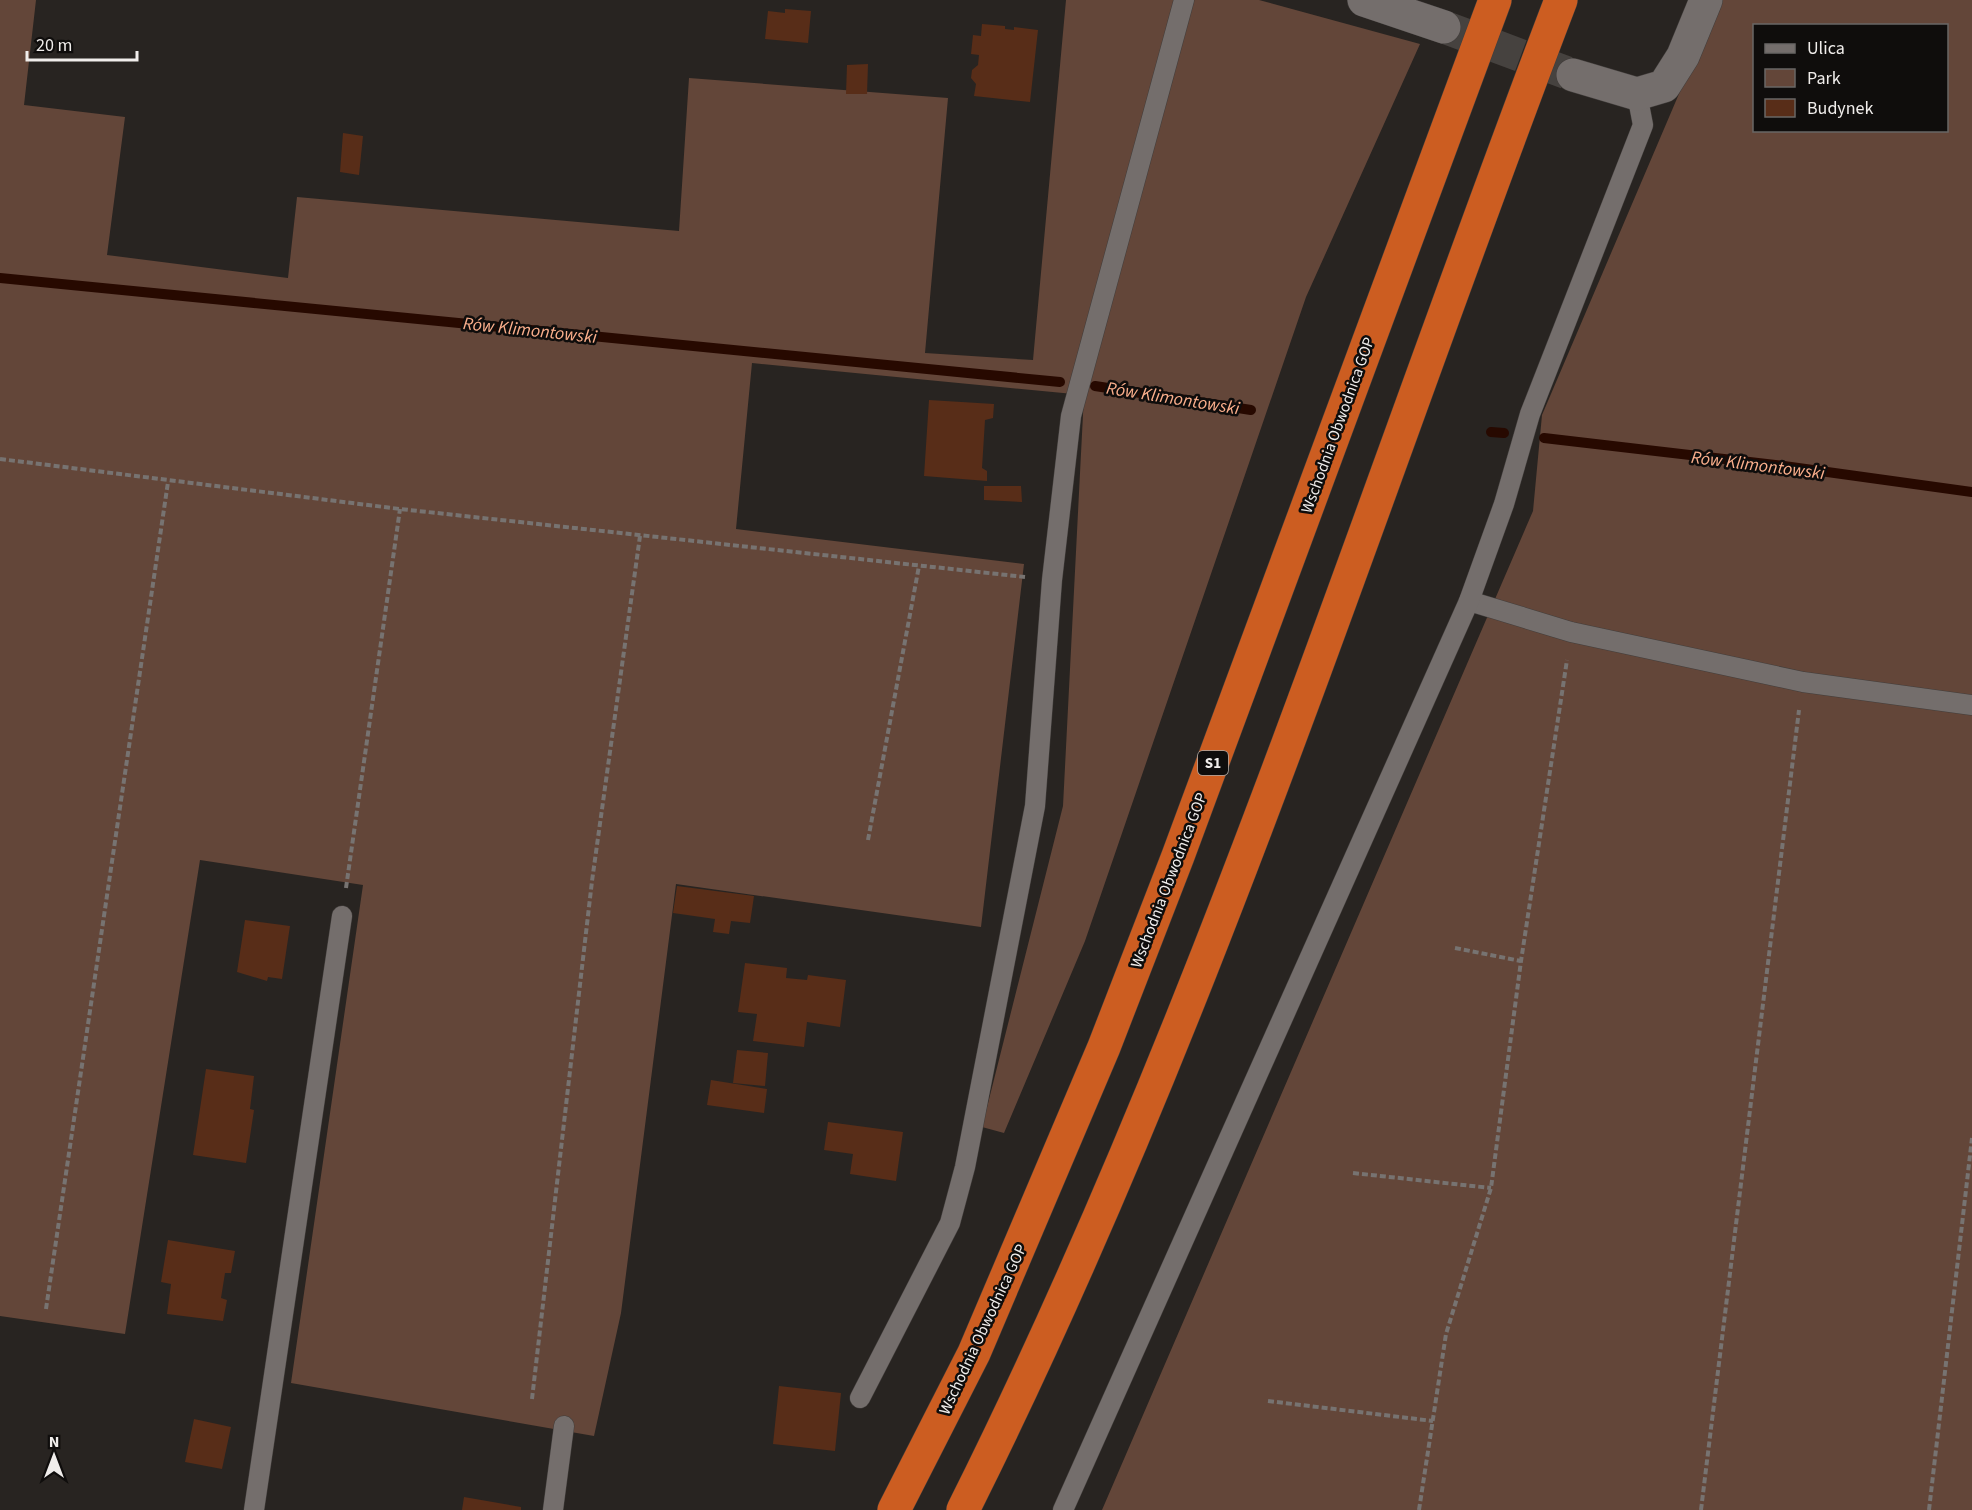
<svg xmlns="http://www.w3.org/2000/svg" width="1972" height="1510" viewBox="0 0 1972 1510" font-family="'Source Sans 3',sans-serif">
<rect width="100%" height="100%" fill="#282421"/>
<g fill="#634639" fill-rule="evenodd">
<path d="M0 0H36L24 105 125 117 107 255 288 278 297 197 679 231 689 78 948 98 925 353 1033 360 1066 0H1259L1420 44 1306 297 1085 941 1004 1133 982 1127 1063 806 1084 395 752 363 736 529 1024 564 981 927 676 884 621 1313 594 1436 291 1383 363 885 200 860 125 1334 0 1316Z"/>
<path d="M1719 0H1972V1510H1102L1533 511 1542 415ZM1754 26H1946V130H1754Z"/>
</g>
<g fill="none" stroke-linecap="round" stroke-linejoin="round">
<g stroke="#270900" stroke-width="10">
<path d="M0 278 1060 382"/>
<path d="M1095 386 1251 410"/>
<path d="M1491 432 1504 433"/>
<path d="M1544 438 1784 466 1972 492"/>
</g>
</g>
<g fill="#582d18">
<path d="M785 9 811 11 808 43 765 39 768 11 785 13Z"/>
<path d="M982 24 1005 26V29L1014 30V27L1038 30 1030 102 974 96 976 84 971 78 972 70 978 65 979 55 971 54 973 35 981 36Z"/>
<path d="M868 64 867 94H846L847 65Z"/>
<path d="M343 133 363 136 359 175 340 172Z"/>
<path d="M929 400 994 404 993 418 985 420 982 468 987 471V481L924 476Z"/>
<path d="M984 486H1021L1022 502 984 500Z"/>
<path d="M677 886 754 896 750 923 731 921 729 934 713 932 715 919 673 913Z"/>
<path d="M245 920 290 926 282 979 268 977 267 981 237 972Z"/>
<path d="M745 963 787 968 786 978 807 980 808 975 846 980 840 1027 807 1022 804 1047 753 1041 757 1014 738 1012Z"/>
<path d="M737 1050 768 1053 765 1086 733 1083Z"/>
<path d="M206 1069 254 1076 250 1109 254 1110 246 1163 193 1155Z"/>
<path d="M711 1080 767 1089 764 1113 707 1105Z"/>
<path d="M828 1122 903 1132 896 1181 850 1174 853 1154 824 1150Z"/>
<path d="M168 1240 235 1251 231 1273H225L221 1298 227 1300 223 1321 167 1314 171 1284 161 1282Z"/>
<path d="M779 1386 841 1393 835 1451 773 1444Z"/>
<path d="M194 1419 231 1427 222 1469 185 1462Z"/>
<path d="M464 1497 521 1507V1510H462Z"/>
</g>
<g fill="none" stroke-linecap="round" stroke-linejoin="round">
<path stroke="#46423f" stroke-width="33" stroke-dasharray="33 16" stroke-linecap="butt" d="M1444 27 1573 75"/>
<g stroke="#423e3c" stroke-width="21">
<g id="lane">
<path d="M1469 601 1571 632 1803 682 1972 705"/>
<path d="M860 1398 950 1223 965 1167 1035 806 1052 580 1071 416 1184 0"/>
<path d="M254 1510 342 916"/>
<path d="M553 1510 564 1426"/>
<path d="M1063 1510 1469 601 1504 504 1530 414 1643 125 1637 94"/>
</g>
</g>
<g stroke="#423e3c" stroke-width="34">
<g id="street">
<path d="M1364 0 1444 27"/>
<path d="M1573 75 1637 94 1664 86 1683 56 1706 0"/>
</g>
</g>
<g stroke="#423e3c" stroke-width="34">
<g id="highway">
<path d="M894 1510 974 1353 1104 1047 1178 856 1495 0"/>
<path d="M963 1510C1206 1025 1368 505 1561 0"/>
</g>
</g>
<g stroke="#777371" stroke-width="4" stroke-dasharray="6 3" stroke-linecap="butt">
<path d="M0 459 400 509 1025 577"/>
<path d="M868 840 919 566"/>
<path d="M346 888 400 509"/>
<path d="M1455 948 1521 961"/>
<path d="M1353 1173 1491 1188"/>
<path d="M46 1309 168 482"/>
<path d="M532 1399 592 881 640 536"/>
<path d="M1268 1401 1433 1421"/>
<path d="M1419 1510 1446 1334 1491 1188 1521 961 1567 660"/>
<path d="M1701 1510 1799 710"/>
<path d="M1929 1510 1972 1138"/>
</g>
<use href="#lane" stroke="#746e6c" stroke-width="20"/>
<use href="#street" stroke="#746e6c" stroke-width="33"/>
<use href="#highway" stroke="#cc5d21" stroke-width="33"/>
</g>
<g text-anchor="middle" stroke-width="5" stroke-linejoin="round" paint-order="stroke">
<rect fill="#0f0d0c" stroke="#acaaa8" stroke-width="1.5" x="1198" y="751" width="30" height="24" rx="4.5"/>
<g font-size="15" font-weight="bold" fill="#f0edeb">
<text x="1213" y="768">S1</text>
</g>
<g font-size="16" fill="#f0edeb" stroke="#0f0d0c">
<text transform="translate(1337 425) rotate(-70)" y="6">Wschodnia Obwodnica GOP</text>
<text transform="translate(1168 880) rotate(-69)" y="6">Wschodnia Obwodnica GOP</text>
<text transform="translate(982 1329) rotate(-65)" y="6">Wschodnia Obwodnica GOP</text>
</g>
<g font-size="18" font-style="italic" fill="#fbaf8c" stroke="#0f0d0c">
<text transform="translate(530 330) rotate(6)" y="6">Rów Klimontowski</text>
<text transform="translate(1173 398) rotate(9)" y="6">Rów Klimontowski</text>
<text transform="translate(1758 465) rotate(7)" y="6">Rów Klimontowski</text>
</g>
</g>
<rect x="1753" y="24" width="195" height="108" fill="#0f0d0c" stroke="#696765" stroke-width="1.5"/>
<rect x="1765" y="44" width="30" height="9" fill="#746e6c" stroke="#696765" stroke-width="1.5"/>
<text x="1807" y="54" font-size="18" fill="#f0edeb">Ulica</text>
<rect x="1765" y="69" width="30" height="18" fill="#634639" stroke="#696765" stroke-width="1.5"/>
<text x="1807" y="84" font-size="18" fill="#f0edeb">Park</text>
<rect x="1765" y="99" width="30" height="18" fill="#582d18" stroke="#696765" stroke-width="1.5"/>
<text x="1807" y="114" font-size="18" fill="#f0edeb">Budynek</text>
<g transform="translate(54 1456)" stroke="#0f0d0c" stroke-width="4.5" paint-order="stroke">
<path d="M0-4.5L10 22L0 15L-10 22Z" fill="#f0edeb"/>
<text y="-9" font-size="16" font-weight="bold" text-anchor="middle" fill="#f0edeb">N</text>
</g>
<path d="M27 51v9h110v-9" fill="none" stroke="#f0edeb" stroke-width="3"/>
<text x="36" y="51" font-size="18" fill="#f0edeb" stroke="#0f0d0c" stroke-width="4.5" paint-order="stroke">20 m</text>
</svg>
